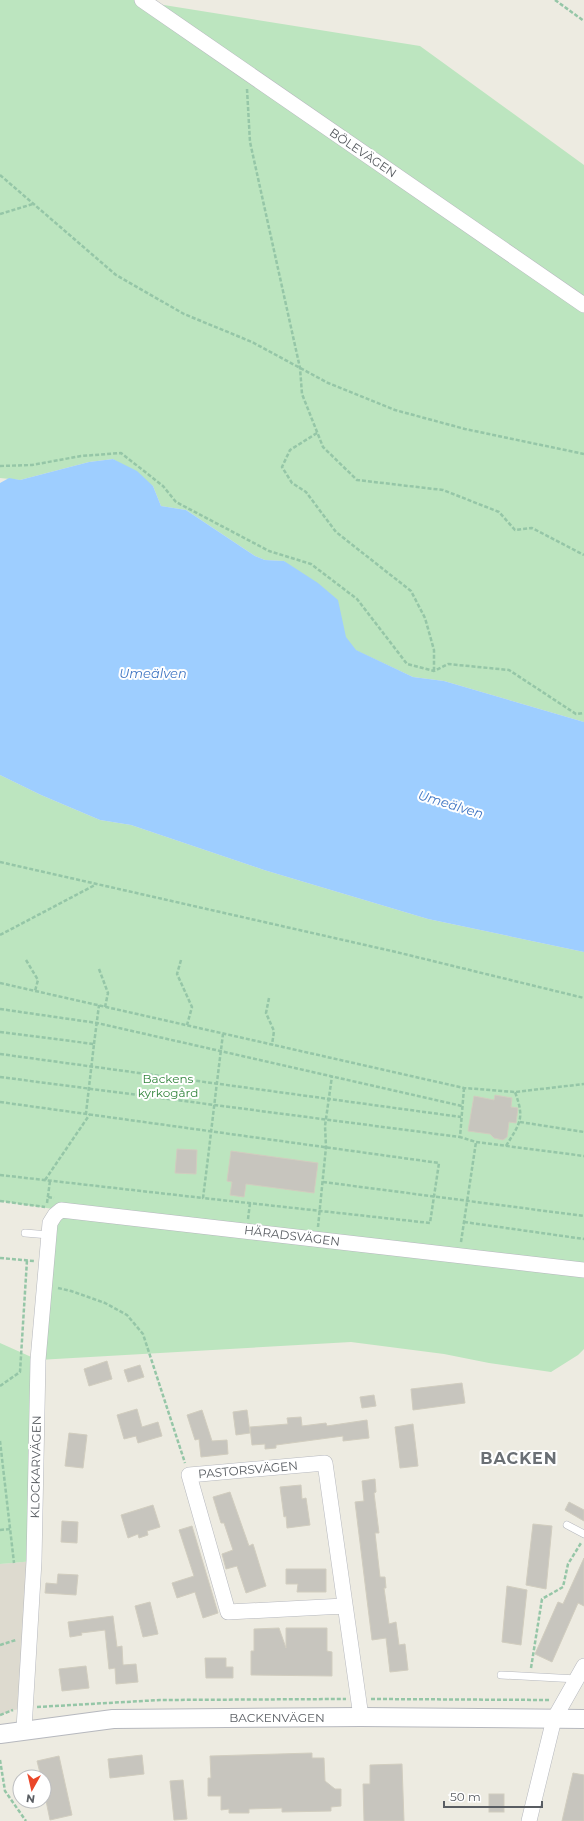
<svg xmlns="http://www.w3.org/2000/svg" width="584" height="1821" viewBox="0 0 584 1821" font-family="Montserrat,sans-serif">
<rect width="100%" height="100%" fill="#edebe1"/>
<path fill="#dddacf" d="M34 1561 26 1708 14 1710 0 1715V1564Z"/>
<g fill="#bce5bf">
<path d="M0 0H142L145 2 420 46 584 165V722L444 681 413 677 355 650 284 561 265 560 255 556 186 510 161 506 153 486 113 459 89 462 20 480 0 478Z"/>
<path d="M0 775 41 795 100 820 131 825 264 870 428 919 584 952V1349L578 1355 551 1372 489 1363 444 1354 351 1342 38 1360 34 1561 0 1564V1343L38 1360 45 1286 60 1210 0 1201Z"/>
</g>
<path fill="#9eceff" d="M113 459 137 471 153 486 161 506 186 510 255 556 265 560 284 561 318 583 338 600 346 637 356 650 413 677 444 681 584 722V952L428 919 264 870 131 825 100 820 41 795 0 775V483L9 478 20 480 89 462Z"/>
<g fill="#c7c5be" stroke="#d1cdbf">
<path d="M495 1095 512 1098 511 1107 518 1108 516 1123 509 1122 507 1137 503 1140 494 1138 490 1134 468 1131 474 1096 494 1100Z"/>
<path d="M177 1149 197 1150 196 1174 175 1173Z"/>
<path d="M231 1151 318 1163 314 1193 246 1184 244 1197 230 1195 232 1182 227 1181Z"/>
<path d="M107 1361 112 1379 89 1386 84 1369Z"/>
<path d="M140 1365 144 1377 128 1382 124 1370Z"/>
<path d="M462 1383 465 1403 413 1410 411 1389Z"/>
<path d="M374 1395 376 1406 362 1408 360 1397Z"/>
<path d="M137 1409 142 1427 158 1422 162 1436 138 1443 136 1436 124 1439 117 1415Z"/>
<path d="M202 1410 212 1441 227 1440 228 1454 201 1457 199 1439 195 1440 187 1415Z"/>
<path d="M247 1410 250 1433 236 1435 233 1412Z"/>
<path d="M301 1417 302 1426 326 1423 327 1426 367 1420 369 1438 343 1441V1436L276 1445V1448L265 1449V1444L252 1445 250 1427 288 1424 287 1418Z"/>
<path d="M413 1424 418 1466 400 1468 395 1427Z"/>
<path d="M69 1433 87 1435 83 1468 65 1466Z"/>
<path d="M375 1479 376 1492 374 1493 379 1533H375L380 1577H385L386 1588H384L389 1624 396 1622 399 1645 405 1644 408 1670 390 1672 386 1638 372 1640 355 1502 364 1501 362 1481Z"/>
<path d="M301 1485 302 1499 306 1498 310 1525 287 1528 286 1516 284 1517 280 1487Z"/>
<path d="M230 1492 249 1546 253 1544 266 1586 246 1593 237 1566 226 1569 222 1554 233 1550 224 1523H221L213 1497Z"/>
<path d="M569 1502 584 1510V1521L565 1510Z"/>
<path d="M153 1505 160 1527 147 1531 148 1535 139 1538 138 1534 128 1538 121 1515Z"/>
<path d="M62 1521 78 1522 77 1543 61 1542Z"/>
<path d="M533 1524 552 1526 546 1589 526 1585Z"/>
<path d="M192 1526 218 1613 203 1618 195 1592 177 1598 172 1583 194 1576 179 1530Z"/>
<path d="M584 1558V1606L578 1603 552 1662 535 1654 558 1602 563 1604Z"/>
<path d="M286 1569H326V1592H297L298 1584H286Z"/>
<path d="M58 1574 78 1575 76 1595 45 1593 46 1583 57 1584Z"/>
<path d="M507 1586 527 1590 521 1645 502 1642Z"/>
<path d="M150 1602 158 1634 143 1637 135 1606Z"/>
<path d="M113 1616 117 1647 122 1646 123 1665 136 1664 138 1682 116 1684 115 1668 109 1669 105 1630 81 1633 82 1635 70 1637 68 1622Z"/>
<path d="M279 1628 286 1648V1628H327V1651L332 1652V1676L251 1675V1651H254V1629Z"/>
<path d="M205 1658H226V1667H233V1678H206Z"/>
<path d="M86 1666 89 1688 62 1691 59 1669Z"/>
<path d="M312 1753V1758H324L325 1781 335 1789H341V1806L331 1807V1811L282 1812V1808L249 1809V1813H229V1809L221 1810V1796H208V1778H211L210 1756Z"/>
<path d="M142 1755 144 1774 110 1778 108 1759Z"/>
<path d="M59 1756 72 1815 50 1820 44 1791V1777H41L37 1761Z"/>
<path d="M402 1764 404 1821H364L363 1784H370V1765Z"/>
<path d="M573 1773 584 1775V1821H562Z"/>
<path d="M183 1780 187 1819 174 1820 170 1781Z"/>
<rect x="489" y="1794" width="15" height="18"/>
</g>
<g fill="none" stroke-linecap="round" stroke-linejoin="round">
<g stroke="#b6b8be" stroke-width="8">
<g id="service">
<path d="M25 1233 49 1235"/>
<path d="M567 1525 584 1534"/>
<path d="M501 1675 577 1679"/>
</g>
</g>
<g stroke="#b6b8be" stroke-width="16">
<g id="minor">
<path d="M142 0 584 305"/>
<path d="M344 1606 228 1612 189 1475 325 1463 361 1717"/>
<path d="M24 1729 34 1561 38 1360 50 1223 55 1215 61 1210 584 1270"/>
<path d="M529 1821 554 1719 584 1666"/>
</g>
</g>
<g stroke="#b6b8be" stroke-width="20">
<path id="tertiary" d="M0 1734 113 1719 361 1717 584 1719"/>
</g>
<g stroke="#95c6a7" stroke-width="2.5" stroke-dasharray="4 2" stroke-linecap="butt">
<path d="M555 0 584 21"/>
<path d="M247 89 250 142 300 368 302 394 323 447 357 480 443 490 499 512 515 530 532 528 584 555"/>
<path d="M0 175 116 275 184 314 252 342 328 383 395 410 465 429 584 454"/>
<path d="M0 214 33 204"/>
<path d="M317 433 290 450 282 467 292 483 306 492 336 532 411 591 425 618 434 650V670"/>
<path d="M0 466 32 465 81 456 121 453 163 486 176 502 269 551 311 564 357 599 407 664 434 671 448 664 509 670 576 714 584 713"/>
<path d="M0 862 396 952 584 998"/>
<path d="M0 935 95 885"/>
<path d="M26 960 38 980 35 991"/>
<path d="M181 960 177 974 192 1007 187 1025"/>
<path d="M99 969 108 993 105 1007"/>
<path d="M0 983 464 1088 515 1092 584 1084"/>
<path d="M269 998 266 1013 274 1031 272 1045"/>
<path d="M0 1009 97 1023 462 1106"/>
<path d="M0 1032 94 1044 86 1113"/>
<path d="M94 1044 99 1005"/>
<path d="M0 1054 461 1117"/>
<path d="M0 1077 460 1137"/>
<path d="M464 1088 460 1137 476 1142 584 1156"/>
<path d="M0 1102 439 1163 430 1223 203 1198C210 1143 216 1088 223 1034"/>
<path d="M520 1122 584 1132"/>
<path d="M506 1146C520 1123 525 1119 515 1092"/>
<path d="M0 1175 203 1198"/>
<path d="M45 1180 90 1114"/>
<path d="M323 1182 584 1216"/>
<path d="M48 1197 54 1198"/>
<path d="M0 1201 45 1207"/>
<path d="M47 1203 50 1181"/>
<path d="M248 1219 250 1203"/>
<path d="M464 1222 584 1239"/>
<path d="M318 1227 326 1147 325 1126 332 1076"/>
<path d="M461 1242 476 1142"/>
<path d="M0 1258 34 1261"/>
<path d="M58 1288 71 1291 105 1303 127 1315 143 1334 185 1463"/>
<path d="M0 1386 20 1372 27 1260"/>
<path d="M0 1441 14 1563"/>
<path d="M0 1530 10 1529"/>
<path d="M0 1645 16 1640"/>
<path d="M531 1668 542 1599 563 1587 568 1564 581 1543"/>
<path d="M371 1699 550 1700"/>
<path d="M37 1707 160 1700 346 1699"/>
<path d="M0 1715 13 1710"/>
<path d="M0 1760 5 1791 26 1821"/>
</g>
<use href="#service" stroke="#fff" stroke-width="7"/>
<use href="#minor" stroke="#fff" stroke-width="15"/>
<use href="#tertiary" stroke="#fff" stroke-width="18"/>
</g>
<g text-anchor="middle" stroke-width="4" stroke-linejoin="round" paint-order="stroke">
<g font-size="12" fill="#595d62" stroke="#fff">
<text transform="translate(363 153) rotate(34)" y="4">BÖLEVÄGEN</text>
<text transform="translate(292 1236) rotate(7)" y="4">HÄRADSVÄGEN</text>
<text transform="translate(36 1467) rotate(-89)" y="4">KLOCKARVÄGEN</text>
<text transform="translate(248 1470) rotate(-5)" y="4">PASTORSVÄGEN</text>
<text x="277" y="1722">BACKENVÄGEN</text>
</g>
<g font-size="12" fill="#34863e" stroke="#fff">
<text x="168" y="1083">Backens<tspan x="168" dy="14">kyrkogård</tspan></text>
</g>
<g font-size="13" font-style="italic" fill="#4076c3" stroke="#fff">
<text x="153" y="678">Umeälven</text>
<text transform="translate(451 804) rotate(17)" y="5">Umeälven</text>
</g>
<g font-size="16" font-weight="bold" letter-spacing="1" fill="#6a6f74" stroke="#fff">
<text x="519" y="1464">BACKEN</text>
</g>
</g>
<g transform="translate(32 1789) rotate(188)"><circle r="19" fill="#ffffff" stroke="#bdbec0"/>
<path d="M0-3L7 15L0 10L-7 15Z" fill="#ea4629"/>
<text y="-6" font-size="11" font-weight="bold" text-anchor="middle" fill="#595d62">N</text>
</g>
<path d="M444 1801v6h98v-6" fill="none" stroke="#595d62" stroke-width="2"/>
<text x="450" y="1801" font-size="12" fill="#595d62" stroke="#ffffff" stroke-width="3" paint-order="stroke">50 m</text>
</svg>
